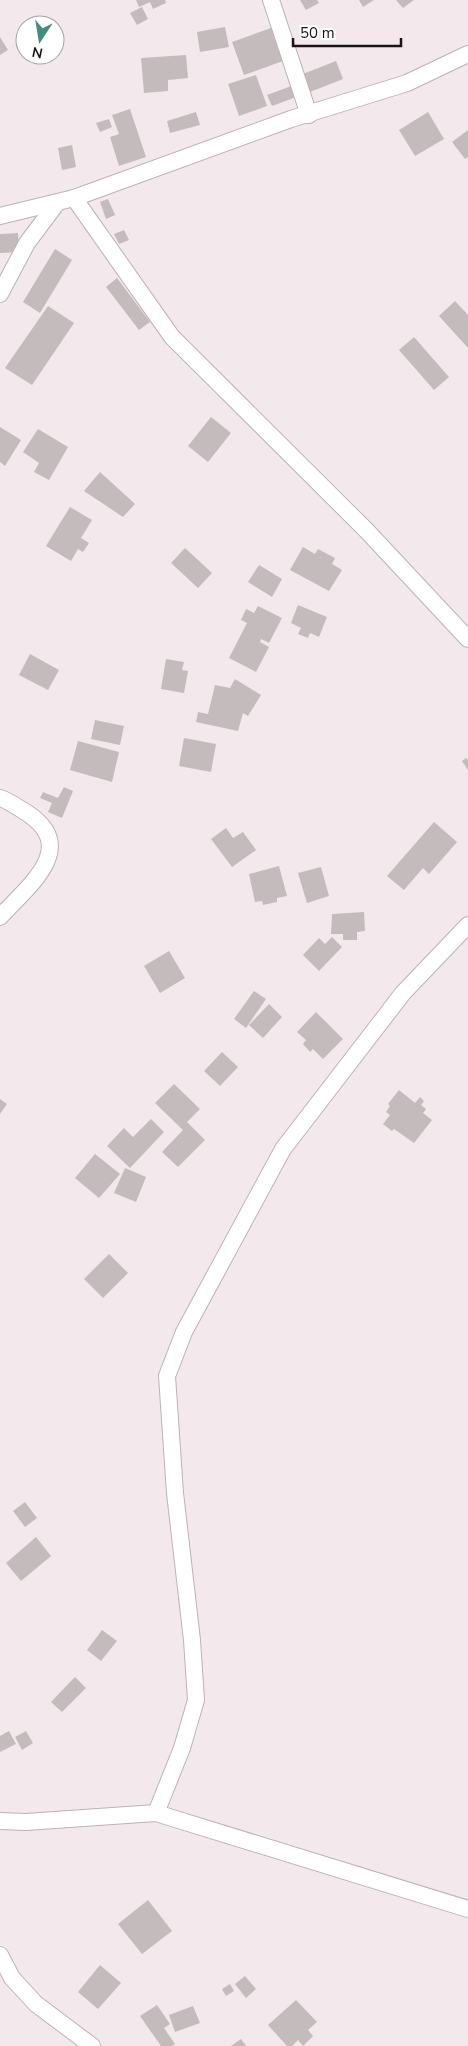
<svg xmlns="http://www.w3.org/2000/svg" width="468" height="2046" viewBox="0 0 468 2046" font-family="'Nunito Sans',sans-serif">
<rect width="100%" height="100%" fill="#f3e9ec"/>
<g fill="#c4bbbd">
<path d="M136 0H165L166 3 153 9 150 2 139 7Z"/>
<path d="M300 0H317L319 3 306 10Z"/>
<path d="M359 0H374L363 7Z"/>
<path d="M396 0H414L403 8Z"/>
<path d="M142 7 148 19 137 25 130 13Z"/>
<path d="M225 27 229 47 200 52 197 32Z"/>
<path d="M271 28 283 61 244 75 232 42Z"/>
<path d="M0 37 8 50 0 55Z"/>
<path d="M186 55 188 78 168 80V91L144 93 141 58Z"/>
<path d="M336 61 343 79 310 92 303 74Z"/>
<path d="M256 75 267 106 239 116 228 84Z"/>
<path d="M294 85 299 96 272 106 267 95Z"/>
<path d="M130 109 146 157 119 166 110 137 119 134 112 115Z"/>
<path d="M196 112 200 125 170 133 167 121Z"/>
<path d="M428 112 444 139 415 156 399 130Z"/>
<path d="M109 119 112 127 100 132 96 123Z"/>
<path d="M468 130V157L465 159 452 142Z"/>
<path d="M72 145 76 167 62 170 58 148Z"/>
<path d="M108 199 115 215 106 219 100 202Z"/>
<path d="M124 230 129 240 119 244 114 234Z"/>
<path d="M18 233 19 252 0 253V234Z"/>
<path d="M55 249 72 260 40 313 23 302Z"/>
<path d="M117 278 150 322 139 330 106 287Z"/>
<path d="M455 301 468 315V348L439 316Z"/>
<path d="M48 306 74 323 32 385 5 368Z"/>
<path d="M414 337 449 377 434 390 399 350Z"/>
<path d="M211 417 231 433 208 462 188 446Z"/>
<path d="M0 427 21 440 5 466 0 462Z"/>
<path d="M38 429 68 447 49 480 34 472 39 463 23 452Z"/>
<path d="M100 472 135 504 123 517 84 491Z"/>
<path d="M70 507 92 520 81 538 89 543 83 552 78 549 71 561 46 546Z"/>
<path d="M303 547 315 554 318 549 335 558 332 564 342 570 329 591 290 570Z"/>
<path d="M185 548 212 573 198 588 171 563Z"/>
<path d="M259 565 282 579 272 597 248 582Z"/>
<path d="M298 605 327 617 319 637 310 633 308 638 298 634 301 628 291 623Z"/>
<path d="M258 606 282 618 269 643 261 639 260 642 269 647 256 672 229 658 247 623 241 620 246 609 254 613Z"/>
<path d="M30 654 59 670 48 690 19 675Z"/>
<path d="M166 659 184 662 182 670 188 671 184 693 161 689Z"/>
<path d="M235 679 261 695 248 716 243 713 238 731 196 722 198 712 208 714 215 685 230 688Z"/>
<path d="M95 720 124 726 120 745 91 739Z"/>
<path d="M184 738 216 744 211 772 179 766Z"/>
<path d="M78 741 119 752 112 782 70 770Z"/>
<path d="M466 758 468 760V770L462 761Z"/>
<path d="M64 787 73 791 62 818 48 812 52 803 40 798 43 792 58 798Z"/>
<path d="M434 822 457 842 429 874 423 868 404 890 387 876Z"/>
<path d="M226 828 233 838 243 832 256 850 232 867 211 839Z"/>
<path d="M279 866 287 896 277 898V902L263 905 262 901 255 902 249 874Z"/>
<path d="M321 867 329 896 307 903 298 873Z"/>
<path d="M364 912 365 931 357 932V940H343V934H331L332 914Z"/>
<path d="M332 937 342 947 319 971 303 955 319 938 325 944Z"/>
<path d="M169 951 185 978 160 993 144 966Z"/>
<path d="M254 991 266 999 246 1028 234 1019Z"/>
<path d="M269 1004 282 1017 263 1038 249 1025Z"/>
<path d="M316 1012 343 1039 323 1059 313 1049 310 1052 303 1044 306 1040 297 1032Z"/>
<path d="M222 1052 238 1067 220 1086 204 1071Z"/>
<path d="M174 1084 200 1109 187 1122 205 1140 178 1167 162 1152 183 1130 155 1103Z"/>
<path d="M399 1090 415 1103 420 1097 424 1101 421 1105 426 1109 423 1113 432 1120 414 1143 394 1129 392 1131 383 1124 390 1115 386 1112 390 1106 388 1104Z"/>
<path d="M0 1099 7 1104 0 1114Z"/>
<path d="M151 1119 164 1132 130 1168 107 1146 124 1128 133 1137Z"/>
<path d="M95 1154 120 1174 99 1198 75 1178Z"/>
<path d="M125 1168 146 1177 136 1202 114 1193Z"/>
<path d="M109 1254 128 1273 103 1298 84 1279Z"/>
<path d="M25 1502 37 1518 25 1527 13 1511Z"/>
<path d="M36 1537 51 1556 21 1581 6 1563Z"/>
<path d="M102 1630 117 1641 101 1661 87 1650Z"/>
<path d="M75 1677 86 1688 62 1712 51 1702Z"/>
<path d="M9 1731 16 1744 0 1752V1736Z"/>
<path d="M26 1731 33 1743 22 1750 15 1737Z"/>
<path d="M148 1900 172 1931 142 1954 118 1924Z"/>
<path d="M100 1965 121 1983 98 2009 78 1992Z"/>
<path d="M245 1976 256 1989 246 1998 235 1984Z"/>
<path d="M230 1984 234 1991 226 1996 222 1989Z"/>
<path d="M296 2000 317 2022 308 2030 313 2036 303 2046 298 2040 292 2046H287L268 2025Z"/>
<path d="M157 2005 170 2024 164 2028 175 2044 172 2046H161L140 2016Z"/>
<path d="M193 2006 200 2023 175 2032 169 2015Z"/>
<path d="M241 2039 246 2046H231Z"/>
</g>
<g fill="none" stroke-linecap="round" stroke-linejoin="round">
<g stroke="#bcb2b4" stroke-width="18">
<g id="street">
<path d="M271 0 309 115"/>
<path d="M74 198 172 337 367 531 468 639"/>
<path d="M0 216 74 198 291 119 407 83 468 54"/>
<path d="M0 294 27 243 57 203"/>
<path d="M0 798C10 801 18 808 27 813 80 848 28 886 0 917"/>
<path d="M156 1813 182 1748 196 1700 192 1640 175 1493 167 1376 184 1332 283 1149 403 993 468 925"/>
<path d="M0 1821 26 1822 156 1813 468 1909"/>
<path d="M0 1955 12 1978 36 2004 92 2046"/>
</g>
</g>
<use href="#street" stroke="#fff" stroke-width="16"/>
</g>
<g transform="translate(40 40) rotate(192)"><circle r="24" fill="#ffffff" stroke="#a3a1a2"/>
<path d="M0-4L9 19L0 12L-9 19Z" fill="#468b80"/>
<text y="-8" font-size="14" font-weight="bold" text-anchor="middle" fill="#191516">N</text>
</g>
<path d="M293 38v8h108v-8" fill="none" stroke="#191516" stroke-width="2.5"/>
<text x="300" y="38" font-size="15" fill="#191516" stroke="#ffffff" stroke-width="4" paint-order="stroke">50 m</text>
</svg>
